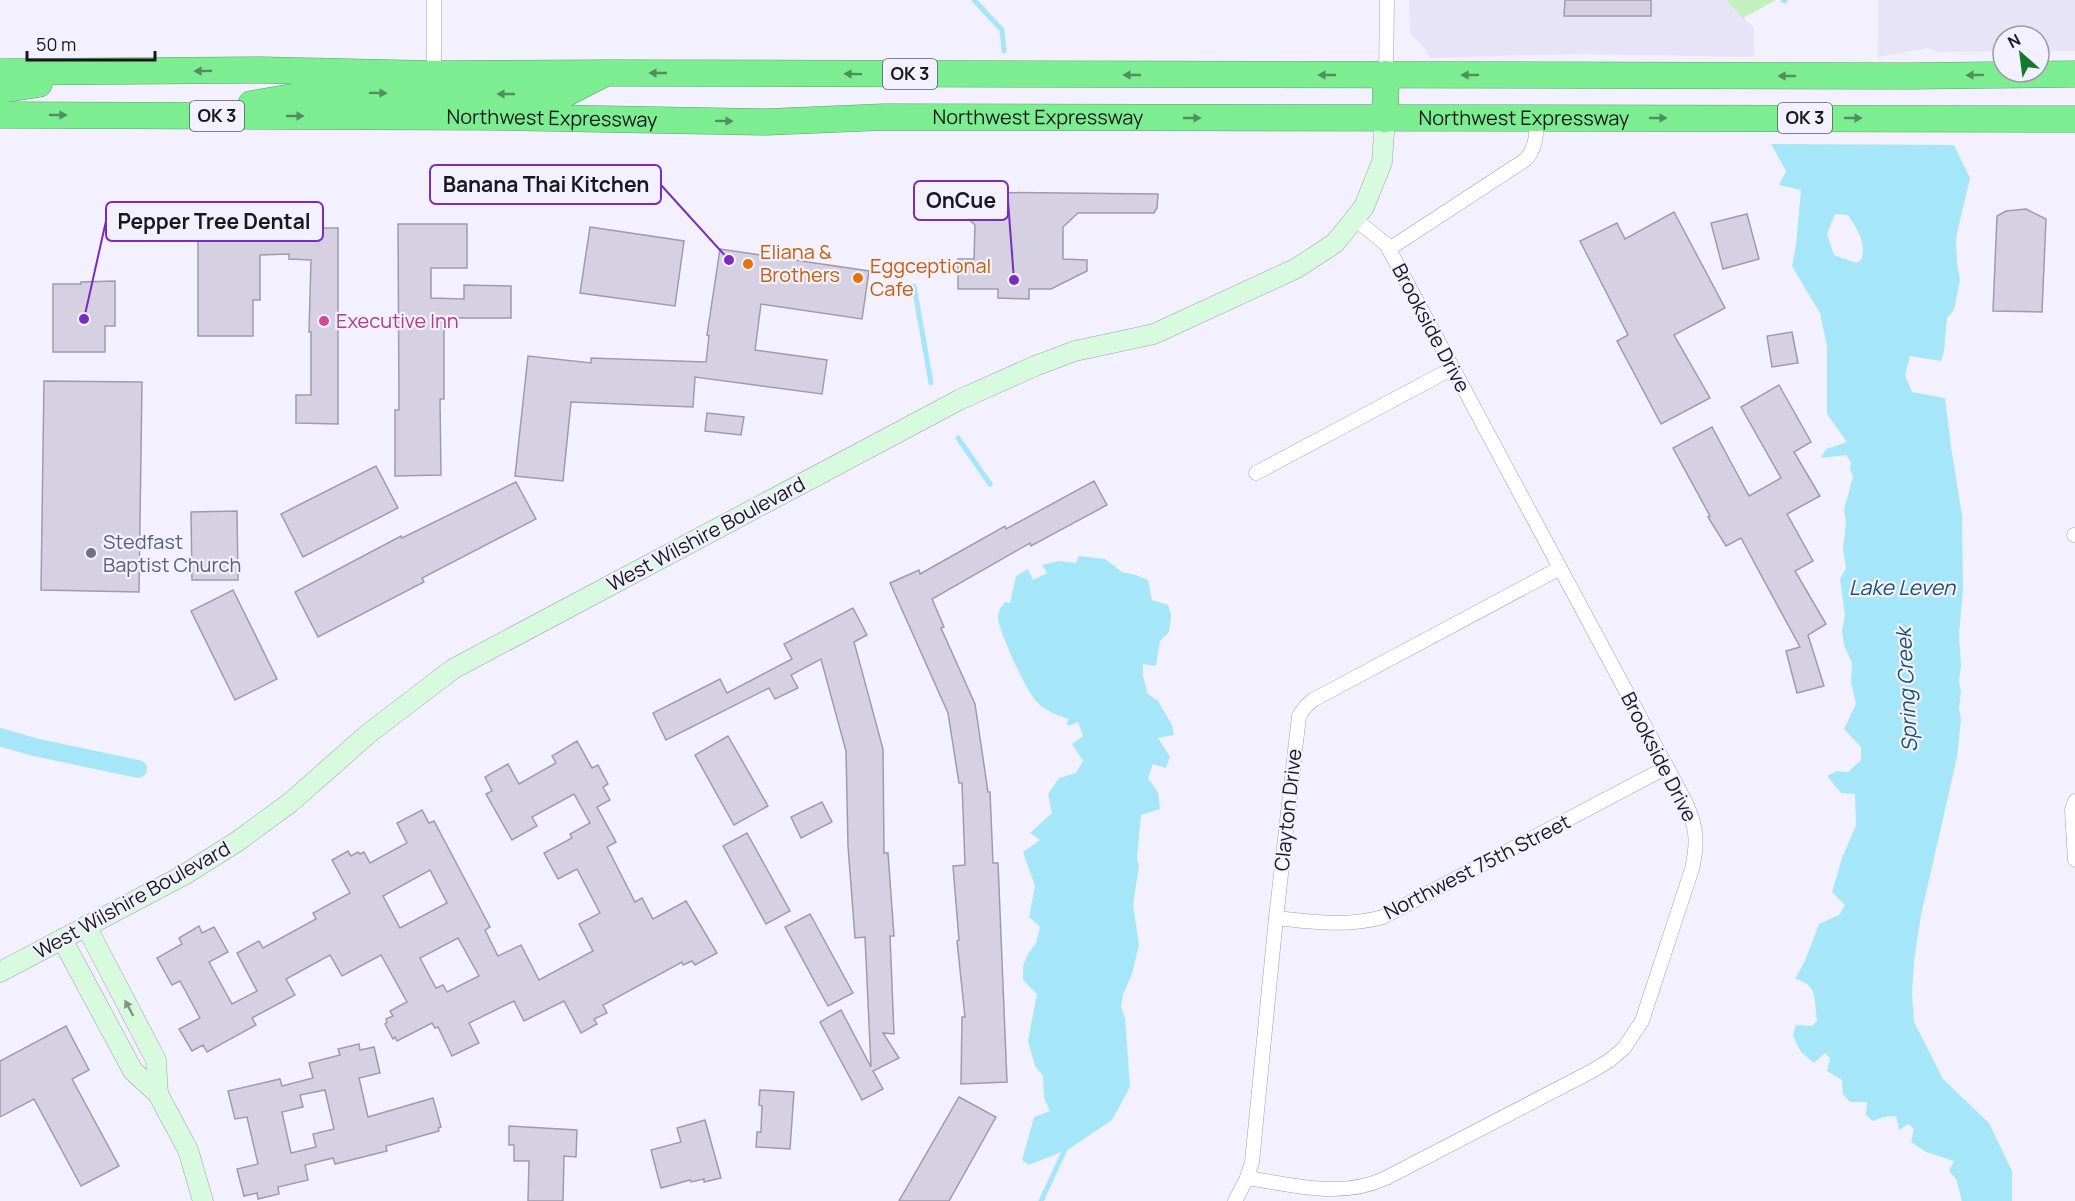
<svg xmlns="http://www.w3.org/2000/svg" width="2075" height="1201" viewBox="0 0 2075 1201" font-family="Manrope,sans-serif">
<rect width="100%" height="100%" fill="#f3f1ff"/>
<g fill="#e7e4f8">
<path d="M1409 0H1726L1754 28V57L1571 54 1430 58 1426 50 1410 33Z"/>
<path d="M1878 0H2075V51H2039V36H2003V51L1941 52 1928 48 1878 57Z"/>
</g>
<path fill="#c3f0be" d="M1726 0H1776L1743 18Z"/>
<g fill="#a5e7f9" fill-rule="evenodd">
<path d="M1771 144 1954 145 1970 178 1956 238 1957 263 1960 280 1954 310 1947 318 1944 351 1941 361 1910 356 1905 375 1912 392 1945 398 1951 447 1962 515 1963 589 1959 635 1961 666 1959 681 1961 692 1959 708 1961 719 1957 757 1921 915 1914 961 1912 993 1914 1022 1943 1079 1989 1123 2012 1171V1201H1962L1956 1179 1949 1171 1954 1161 1926 1152 1911 1142 1914 1129 1908 1124 1899 1130 1896 1116 1883 1117 1873 1121 1866 1115 1867 1102H1850L1843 1094 1842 1080 1827 1071 1830 1058 1825 1053 1814 1063 1801 1052 1793 1036 1796 1025 1812 1026 1817 1021C1814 1000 1818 984 1795 979L1805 961 1819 924 1839 915 1845 905 1832 892 1842 858 1856 825 1855 794 1841 793 1827 776 1837 771 1848 772 1861 760V747L1844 729 1856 704 1851 682 1852 663 1844 645 1842 631 1845 615 1840 579 1846 568 1843 549 1846 522 1844 509 1853 477 1850 468 1851 462 1846 455 1821 458 1826 449 1847 442 1827 414V346L1820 313 1792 266 1796 245 1801 190 1779 185 1786 171ZM1835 214 1848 215C1857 229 1867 243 1861 260L1856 263 1834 255 1827 234Z"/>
<path d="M1079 556 1105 559 1122 572 1136 575 1148 580 1152 600 1168 605 1171 615 1169 632 1160 641 1156 666 1143 664V676L1148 694 1158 701 1172 725 1174 735 1158 738 1170 757 1166 768 1153 764 1148 778 1158 792 1160 809 1141 815 1137 858 1139 866 1133 905 1139 945 1132 974 1123 994 1121 1007 1125 1018 1130 1087 1112 1120 1069 1149 1029 1165 1022 1160 1034 1117 1050 1111 1044 1098 1043 1076 1035 1066 1028 1041 1037 994 1023 980V966L1028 954 1036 943 1040 927 1029 917 1035 886 1023 852 1040 840 1030 833 1052 813 1048 794 1059 778 1076 773 1083 761 1072 744 1083 736 1078 722 1068 726 1067 723 1069 719C1057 715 1045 711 1036 701 1026 691 1000 633 998 619 998 611 1000 608 1005 602L1010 603 1016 576 1028 569 1033 580 1047 573 1042 565 1059 561 1076 563Z"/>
</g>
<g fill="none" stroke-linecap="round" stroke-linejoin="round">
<g stroke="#a5e7f9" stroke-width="5">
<path d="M974 0 1002 30 1004 51"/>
<path d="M1783 0 1785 1"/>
<path d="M914 286 931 383"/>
<path d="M958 438 990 484"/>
<path d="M1041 1201 1068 1143"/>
</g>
<path stroke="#a5e7f9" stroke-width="18" d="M0 737 34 747 138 769"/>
</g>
<g fill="#d5d1e2" stroke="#a09bac" stroke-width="1.5" fill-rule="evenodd">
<path d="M1565 0H1651V16H1564Z"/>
<path d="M952 192 1158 194 1157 208 1154 213H1078L1063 227V259L1087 260V271L1051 289H1029V299L998 298V289H958V259H974L975 225 961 212 952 211Z"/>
<path d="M2026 209 2046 219 2042 312 1993 311 1997 216 2006 211Z"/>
<path d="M1674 212 1725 308 1674 335 1710 398 1661 424 1617 341 1628 335 1580 241 1617 223 1625 239Z"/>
<path d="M1747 214 1759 259 1723 269 1711 223Z"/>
<path d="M198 222H260V232H291L290 222H319V228H338V424L296 423V395H311V332H309L311 260 289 259V254L260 255V300H253V336H198Z"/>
<path d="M398 224H467V268H431V298L464 299V285L511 286V318H444V399H440L441 475 395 476V410H399Z"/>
<path d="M590 227 684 241 675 306 580 293Z"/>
<path d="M720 249 869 271 862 319 761 304 755 350 827 360 822 394 695 377 693 407 571 402 563 481 515 476 528 356 591 363V358L706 362 709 336 707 335Z"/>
<path d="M115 281V326H105V352H53V284H81V282Z"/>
<path d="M1792 332 1798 363 1772 367 1767 336Z"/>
<path d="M44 381 142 382 139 592 41 590Z"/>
<path d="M1779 385 1811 442 1794 452 1820 496 1787 514 1813 561 1795 571 1826 624 1808 635 1824 686 1797 693 1786 651 1800 647 1741 538 1726 546 1708 517 1710 516 1673 448 1712 427 1749 496 1781 478 1741 407Z"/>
<path d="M707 413 744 417 741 435 705 431Z"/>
<path d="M376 466 398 508 303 557 281 514Z"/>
<path d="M1094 481 1107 505 1031 546 1030 543 932 599 944 627 941 628 975 704 988 792H990L993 863H998L1007 1082 961 1084 962 1017H965L957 941 959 940 953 866 965 865 962 783H959L948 713 890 583 919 570 920 574 1005 526 1006 529Z"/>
<path d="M516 482 536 519 422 578 424 582 318 637 295 592 401 536 402 538Z"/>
<path d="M237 511 238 580H192L191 512Z"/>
<path d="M233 590 277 679 235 700 191 611Z"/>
<path d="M853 608 867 635 854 642 883 749 884 853H888L894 936H890L894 1034 883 1033 899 1058 873 1071 883 1089 862 1100 820 1022 841 1010 871 1067 865 937 855 938 848 846 846 751 821 659 791 675 798 688 775 699 769 688 666 740 653 713 720 679 727 693 792 659 784 644Z"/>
<path d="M728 736 768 806 734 825 695 755Z"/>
<path d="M577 741 592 768 598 765 608 784 603 787 610 800 597 807 616 842 607 847 635 902 642 898 653 919 686 901 717 953 695 965 692 961 683 965 682 962 603 1005 607 1013 594 1019 597 1024 581 1033 564 1001 524 1021 514 1001 469 1023 479 1043 452 1056 438 1027 435 1028 432 1023 397 1041 395 1037 393 1039 385 1024 387 1022 386 1019 393 1016 390 1011 407 1002 381 955 342 976 330 955 286 979 295 995 252 1018 256 1025 207 1052 203 1045 192 1051 179 1029 200 1018 180 981 172 985 157 958 182 944 179 938 199 926 202 933 214 927 228 952 209 962 232 1004 257 991 237 953 259 941 263 948 316 919 313 913 350 893 332 860 348 851 351 856 358 852 360 854 364 852 370 863 407 843 397 823 422 810 429 823 434 821 490 927 485 930 498 956 521 945 539 980 593 951 579 924 600 913 577 869 558 879 544 853 572 838 570 834 590 823 574 794 532 817 537 826 512 840 486 794 492 791 485 777 508 764 519 784 556 763 552 756ZM430 870 447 903 400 928 383 896ZM458 938 479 976 447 992 443 985 436 988 420 958Z"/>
<path d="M822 802 832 822 801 838 791 817Z"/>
<path d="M747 833 790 911 766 924 723 846Z"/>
<path d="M810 914 853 993 828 1006 785 927Z"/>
<path d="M66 1026 89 1070 72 1079 119 1166 81 1186 34 1099 0 1117V1061Z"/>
<path d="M359 1044 360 1050 374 1047 380 1073 359 1078 368 1117 433 1098 441 1127 438 1128 439 1131 386 1146 387 1151 335 1164 333 1158 305 1165 308 1180 278 1187 279 1194 258 1199 257 1193 244 1196 237 1169 258 1164 247 1117 235 1119 228 1091 280 1079 282 1086 313 1078 309 1063 340 1055 338 1049ZM325 1090 334 1129 313 1134 316 1147 291 1153 282 1112 303 1107 300 1095Z"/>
<path d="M760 1090 794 1092 790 1149 756 1147 757 1132H761L762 1106 759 1105Z"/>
<path d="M959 1097 996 1117 949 1201H899Z"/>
<path d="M705 1120 721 1178 704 1182V1179L691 1182 690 1180 661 1188 651 1150 681 1142 677 1128Z"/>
<path d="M509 1126 577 1130 576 1157 564 1156 563 1201H528L529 1161H514V1145H509Z"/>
</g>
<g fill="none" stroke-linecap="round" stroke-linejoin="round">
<g stroke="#a29faf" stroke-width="15">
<g id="street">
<path d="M434 0V79"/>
<path d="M1386 74 1387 0"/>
<path d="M1389 249 1525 160C1537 148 1536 134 1537 117"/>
<path d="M1256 473 1453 368"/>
<path d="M2074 535H2075"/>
<path d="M2075 801 2072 810 2075 860"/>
<path d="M1276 918C1313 922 1347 927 1383 917L1667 767"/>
<path d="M1247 1178C1295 1185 1341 1199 1386 1178L1592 1071 1610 1060 1624 1048 1642 1021 1692 869C1698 842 1697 827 1685 801L1397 264 1386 244 1356 220"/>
<path d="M1235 1201 1247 1178 1252 1162 1276 918 1299 716 1306 706 1313 700 1560 568"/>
</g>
</g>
<g stroke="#a29faf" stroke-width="21">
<g id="secondary">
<path d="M86 926 156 1060 158 1094"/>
<path d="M62 939 133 1071 158 1094 188 1150 203 1201"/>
<path d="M0 972 184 875 238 841 291 802 368 734 453 669 959 400 1035 366 1075 351 1154 334 1297 268 1335 243 1364 207 1382 162 1385 119"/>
</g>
</g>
<g stroke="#5aa369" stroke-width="27">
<g id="highway">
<path d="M0 72 261 70 434 74 608 73 1909 76 2075 74"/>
<path d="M0 90 39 84"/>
<path d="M251 104 322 92 565 94 602 75"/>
<path id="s1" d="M0 115 494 117 766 122 884 117 2075 119"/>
<path d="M1385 119 1386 74"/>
</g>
</g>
<use href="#street" stroke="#fff" stroke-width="14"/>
<use href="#secondary" stroke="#d8fade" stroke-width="20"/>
<use href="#highway" stroke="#7cee91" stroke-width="26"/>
</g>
<defs><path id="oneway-solid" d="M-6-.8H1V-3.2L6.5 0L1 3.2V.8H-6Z" transform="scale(1.5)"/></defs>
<g fill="#508e5d">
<use href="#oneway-solid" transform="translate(203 71) rotate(179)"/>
<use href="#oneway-solid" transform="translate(658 73) rotate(-180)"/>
<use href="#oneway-solid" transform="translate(853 74) rotate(-179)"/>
<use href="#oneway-solid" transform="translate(1132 75) rotate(-180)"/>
<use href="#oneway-solid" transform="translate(1327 75) rotate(180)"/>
<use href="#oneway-solid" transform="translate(1470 75) rotate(-180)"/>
<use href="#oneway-solid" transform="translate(1975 75) rotate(179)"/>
<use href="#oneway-solid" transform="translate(1787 76) rotate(-180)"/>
<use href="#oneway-solid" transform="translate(378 93) rotate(1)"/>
<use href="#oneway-solid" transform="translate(506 94) rotate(-180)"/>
<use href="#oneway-solid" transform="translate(58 115)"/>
<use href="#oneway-solid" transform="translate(295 116)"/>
<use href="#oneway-solid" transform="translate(1192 118)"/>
<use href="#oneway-solid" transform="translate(1658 118)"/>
<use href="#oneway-solid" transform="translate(1853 118)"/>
<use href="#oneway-solid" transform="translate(724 121) rotate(1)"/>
</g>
<use fill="#829488" href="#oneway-solid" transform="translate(129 1008) rotate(-118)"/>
<g fill="#e8710a" stroke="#f3f1ff" stroke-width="2">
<circle cx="748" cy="264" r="6"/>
<circle cx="858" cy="278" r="6"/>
</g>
<circle fill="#d1479c" stroke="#f3f1ff" stroke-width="2" cx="324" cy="321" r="6"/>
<circle fill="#6b7280" stroke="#f3f1ff" stroke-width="2" cx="91" cy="553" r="6"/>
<g text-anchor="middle" stroke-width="4.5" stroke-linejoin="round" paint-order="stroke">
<g fill="#f3f1ff" stroke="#5b5962" stroke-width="1.5">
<rect x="883" y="59" width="54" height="30" rx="4.5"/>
<rect x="190" y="101" width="54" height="30" rx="4.5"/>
<rect x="1778" y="103" width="54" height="30" rx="4.5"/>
</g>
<g font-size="18" font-weight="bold" fill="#1a181e">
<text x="910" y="80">OK 3</text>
<text x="217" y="122">OK 3</text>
<text x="1805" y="124">OK 3</text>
</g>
<g font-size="20" fill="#1a181e" stroke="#f3f1ff">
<text dy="7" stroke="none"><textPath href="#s1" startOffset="1038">Northwest Expressway</textPath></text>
<text dy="7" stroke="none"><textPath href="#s1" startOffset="552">Northwest Expressway</textPath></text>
<text dy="7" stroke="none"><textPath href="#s1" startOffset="1524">Northwest Expressway</textPath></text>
<text transform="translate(1431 328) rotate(62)" y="7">Brookside Drive</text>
<text transform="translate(706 534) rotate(-28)" y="7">West Wilshire Boulevard</text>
<text transform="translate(1659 757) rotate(63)" y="7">Brookside Drive</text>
<text transform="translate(1288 810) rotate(-84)" y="7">Clayton Drive</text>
<text transform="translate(1477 867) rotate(-27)" y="7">Northwest 75th Street</text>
<text transform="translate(132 900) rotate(-29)" y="7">West Wilshire Boulevard</text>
</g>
<g font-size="20" fill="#c56008" stroke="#f3f1ff" text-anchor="start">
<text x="760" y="259">Eliana &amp;<tspan x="760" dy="23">Brothers</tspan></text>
<text x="870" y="273">Eggceptional<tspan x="870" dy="23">Cafe</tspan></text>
</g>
<g font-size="20" fill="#b23c85" stroke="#f3f1ff" text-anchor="start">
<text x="336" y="328">Executive Inn</text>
</g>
<g font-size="20" fill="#5b616d" stroke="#f3f1ff" text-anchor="start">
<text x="103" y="549">Stedfast<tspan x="103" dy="23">Baptist Church</tspan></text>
</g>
<g font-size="21" font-style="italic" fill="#205461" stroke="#f3f1ff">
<text x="1902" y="595">Lake Leven</text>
<text transform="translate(1907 690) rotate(-93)" y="7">Spring Creek</text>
</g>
</g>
<path fill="none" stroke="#7b2cbf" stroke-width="2" d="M729 260L661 185M1014 280L1008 201M84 319L106 221"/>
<g fill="#7b2cbf" stroke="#f3f1ff" stroke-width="2">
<circle cx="729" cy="260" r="6"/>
<circle cx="1014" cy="280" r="6"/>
<circle cx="84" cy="319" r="6"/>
</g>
<g fill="#f3f1ff" stroke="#7b2cbf" stroke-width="2">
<rect x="430" y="165" width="231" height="39" rx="6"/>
<rect x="914" y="181" width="94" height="39" rx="6"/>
<rect x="106" y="202" width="217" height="39" rx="6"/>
</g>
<g font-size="21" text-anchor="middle" font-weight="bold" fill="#1a181e">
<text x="546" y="192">Banana Thai Kitchen</text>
<text x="961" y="208">OnCue</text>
<text x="214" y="229">Pepper Tree Dental</text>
</g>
<g transform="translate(2021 54) rotate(332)"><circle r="28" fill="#f3f1ff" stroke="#9c9aa5" stroke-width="1.5"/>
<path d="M0-4.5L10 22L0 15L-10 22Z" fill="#15792c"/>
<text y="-9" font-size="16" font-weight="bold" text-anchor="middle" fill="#1a181e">N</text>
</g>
<path d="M27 51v9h128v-9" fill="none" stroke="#1a181e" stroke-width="3"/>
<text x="36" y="51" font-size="18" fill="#1a181e" stroke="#f3f1ff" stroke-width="4.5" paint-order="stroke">50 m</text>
</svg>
